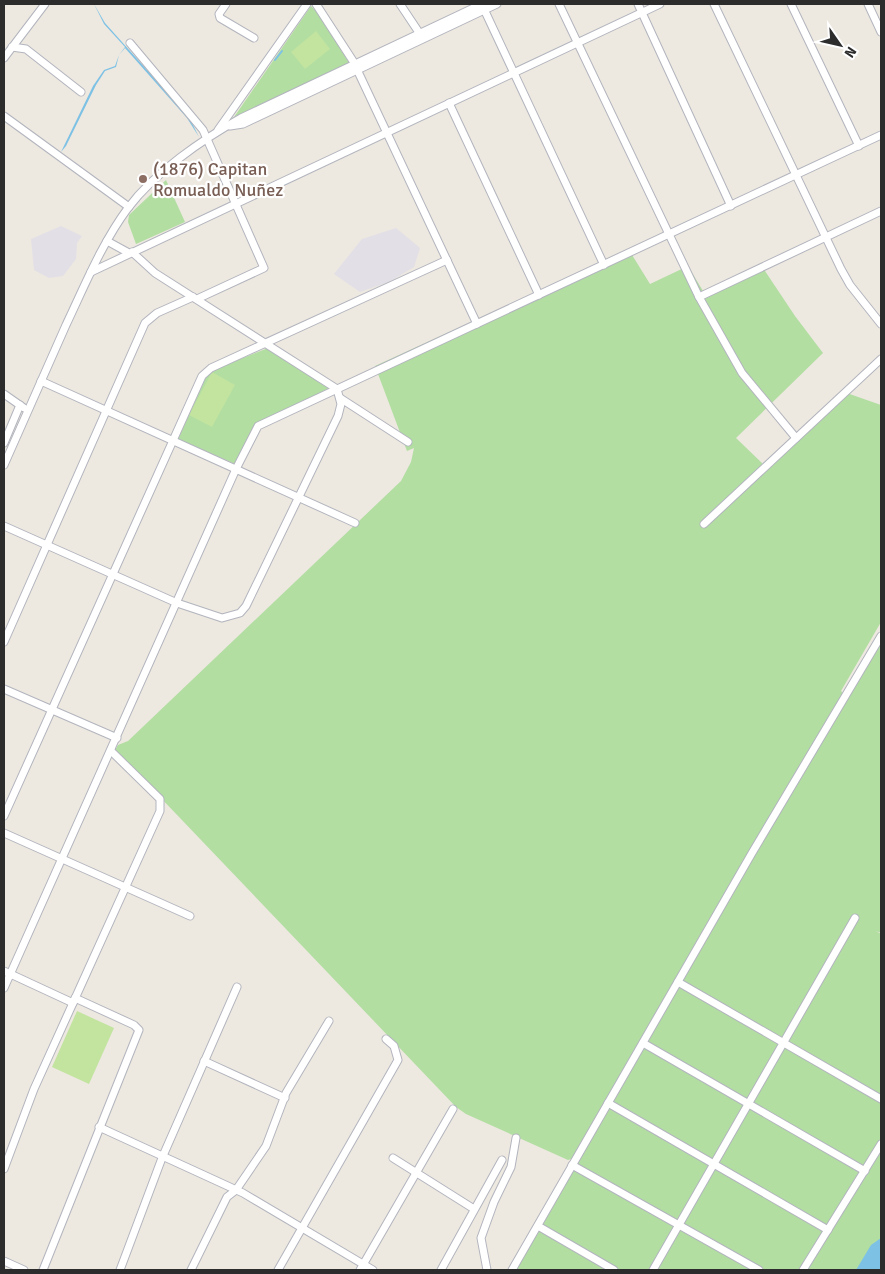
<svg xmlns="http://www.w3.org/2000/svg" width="885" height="1274" viewBox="0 0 885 1274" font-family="Signika,sans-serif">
<rect width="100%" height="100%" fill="#ede8e0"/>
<g fill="#e2e0e6">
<path d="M61 226 82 236 77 243 76 259 63 276 49 278 34 270 31 239Z"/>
<path d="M396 228 420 248 414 267 389 282 360 292 334 274 362 239Z"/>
</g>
<g fill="#b2dea2">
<path d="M311 6 323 18 349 63 234 117Z"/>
<path d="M166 180 185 222 136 244 128 222 129 215Z"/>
<path d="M629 250 650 284 688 266 703 291 761 265 795 316 823 353 736 438 763 464 841 391 881 405V622L841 691 844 694 574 1158 568 1160 466 1114 456 1107 115 750 118 745 128 741 401 481 411 462 414 448 407 451 375 366Z"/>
<path d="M268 348 329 388 254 427 235 464 178 439 206 377 215 369Z"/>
<path d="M881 639V933L876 931 881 934V1270H509Z"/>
</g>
<g fill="#c2e49f">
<path d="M316 31 330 49 305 69 291 52Z"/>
<path d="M212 372 235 385 212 427 189 415Z"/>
<path d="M77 1011 114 1028 89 1084 52 1067Z"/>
</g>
<g fill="#7dc2e5">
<path d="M94 4 105 23 189 117 199 137 187 118 125 48 119 55 116 67 105 71 96 85 66 146 61 152 93 86 104 70 115 66 119 55 125 47 104 24Z"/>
<path d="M881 1238V1270H856L871 1245Z"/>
</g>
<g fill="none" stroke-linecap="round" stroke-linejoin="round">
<path stroke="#7dc2e5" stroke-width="2" d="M275 60 282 51"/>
<g stroke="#b3b5be" stroke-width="9">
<g id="street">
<path d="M226 4 219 14 220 18 254 38"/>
<path d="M316 4 353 61 477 324"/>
<path d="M400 4 422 37"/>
<path d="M559 4 699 297 742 373 796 438"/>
<path d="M638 4 731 206"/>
<path d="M714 4 841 269 850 285 881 324"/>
<path d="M791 4 859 146"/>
<path d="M868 4 881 32"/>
<path d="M483 7 604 265"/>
<path d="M130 43 203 130 264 268 197 299"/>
<path d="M12 47 26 49 81 92"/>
<path d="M4 58 45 4"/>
<path d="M449 103 539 295"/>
<path d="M4 116 129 207"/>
<path d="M230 126 243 124 497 4"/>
<path d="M218 130 307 4"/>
<path d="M107 241 129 253"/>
<path d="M91 272 660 4"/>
<path d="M699 297 881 211"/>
<path d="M41 381 355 523"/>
<path d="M4 394 24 408"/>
<path d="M340 398 408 442"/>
<path d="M4 443 20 405"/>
<path d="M4 465C25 418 45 372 66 325 85 285 102 243 128 208 155 172 203 139 241 118L482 4"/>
<path d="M704 524 881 359"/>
<path d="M4 526 177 603 222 618 240 613 246 606 338 416 341 404 337 389 155 273 132 252"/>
<path d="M4 642 145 323 157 313 193 297"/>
<path d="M4 689 117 738"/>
<path d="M4 816 202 376 211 368 447 260"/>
<path d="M4 833 190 916"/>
<path d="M4 971 73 1003"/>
<path d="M678 982 881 1099"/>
<path d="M4 988 236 469 258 426 881 135"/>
<path d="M643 1043 865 1171"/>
<path d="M204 1061 285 1098"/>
<path d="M608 1103 828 1230"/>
<path d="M99 1127 243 1193 373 1270"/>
<path d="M393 1158 474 1209"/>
<path d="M572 1165 759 1270"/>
<path d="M4 1169 34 1089 160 811V799L111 751"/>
<path d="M538 1226 614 1270"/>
<path d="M4 1261 24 1270"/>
<path d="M43 1270 139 1030 134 1025 75 998"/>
<path d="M120 1270 162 1158 237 987"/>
<path d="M191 1270 227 1197 236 1190 266 1146 286 1093 329 1021"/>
<path d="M278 1270 398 1060 394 1046 386 1039"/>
<path d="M360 1270 453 1109"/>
<path d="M441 1270 502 1160"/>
<path d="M487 1270 481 1238 494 1202 511 1167 516 1138"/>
<path d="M512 1270 752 853 881 636"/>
<path d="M653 1270 855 918"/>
<path d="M803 1270 881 1144"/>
</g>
</g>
<use href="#street" stroke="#fff" stroke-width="7"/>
</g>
<circle fill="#8d6e63" stroke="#fff" stroke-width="2" cx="143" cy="179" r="5"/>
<g text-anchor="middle" stroke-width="4.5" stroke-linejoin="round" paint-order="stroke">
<g font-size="18" fill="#785e54" stroke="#fff" text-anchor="start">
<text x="153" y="175">(1876) Capitan<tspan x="153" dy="21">Romualdo Nuñez</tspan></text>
</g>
</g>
<rect width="885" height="1274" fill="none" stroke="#2c2c2c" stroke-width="10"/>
<g transform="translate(840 45) rotate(124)" stroke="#ffffff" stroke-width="4" paint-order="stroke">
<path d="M0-4L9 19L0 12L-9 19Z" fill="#2c2c2c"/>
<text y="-8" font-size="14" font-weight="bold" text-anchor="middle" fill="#2c2c2c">N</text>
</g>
</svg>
